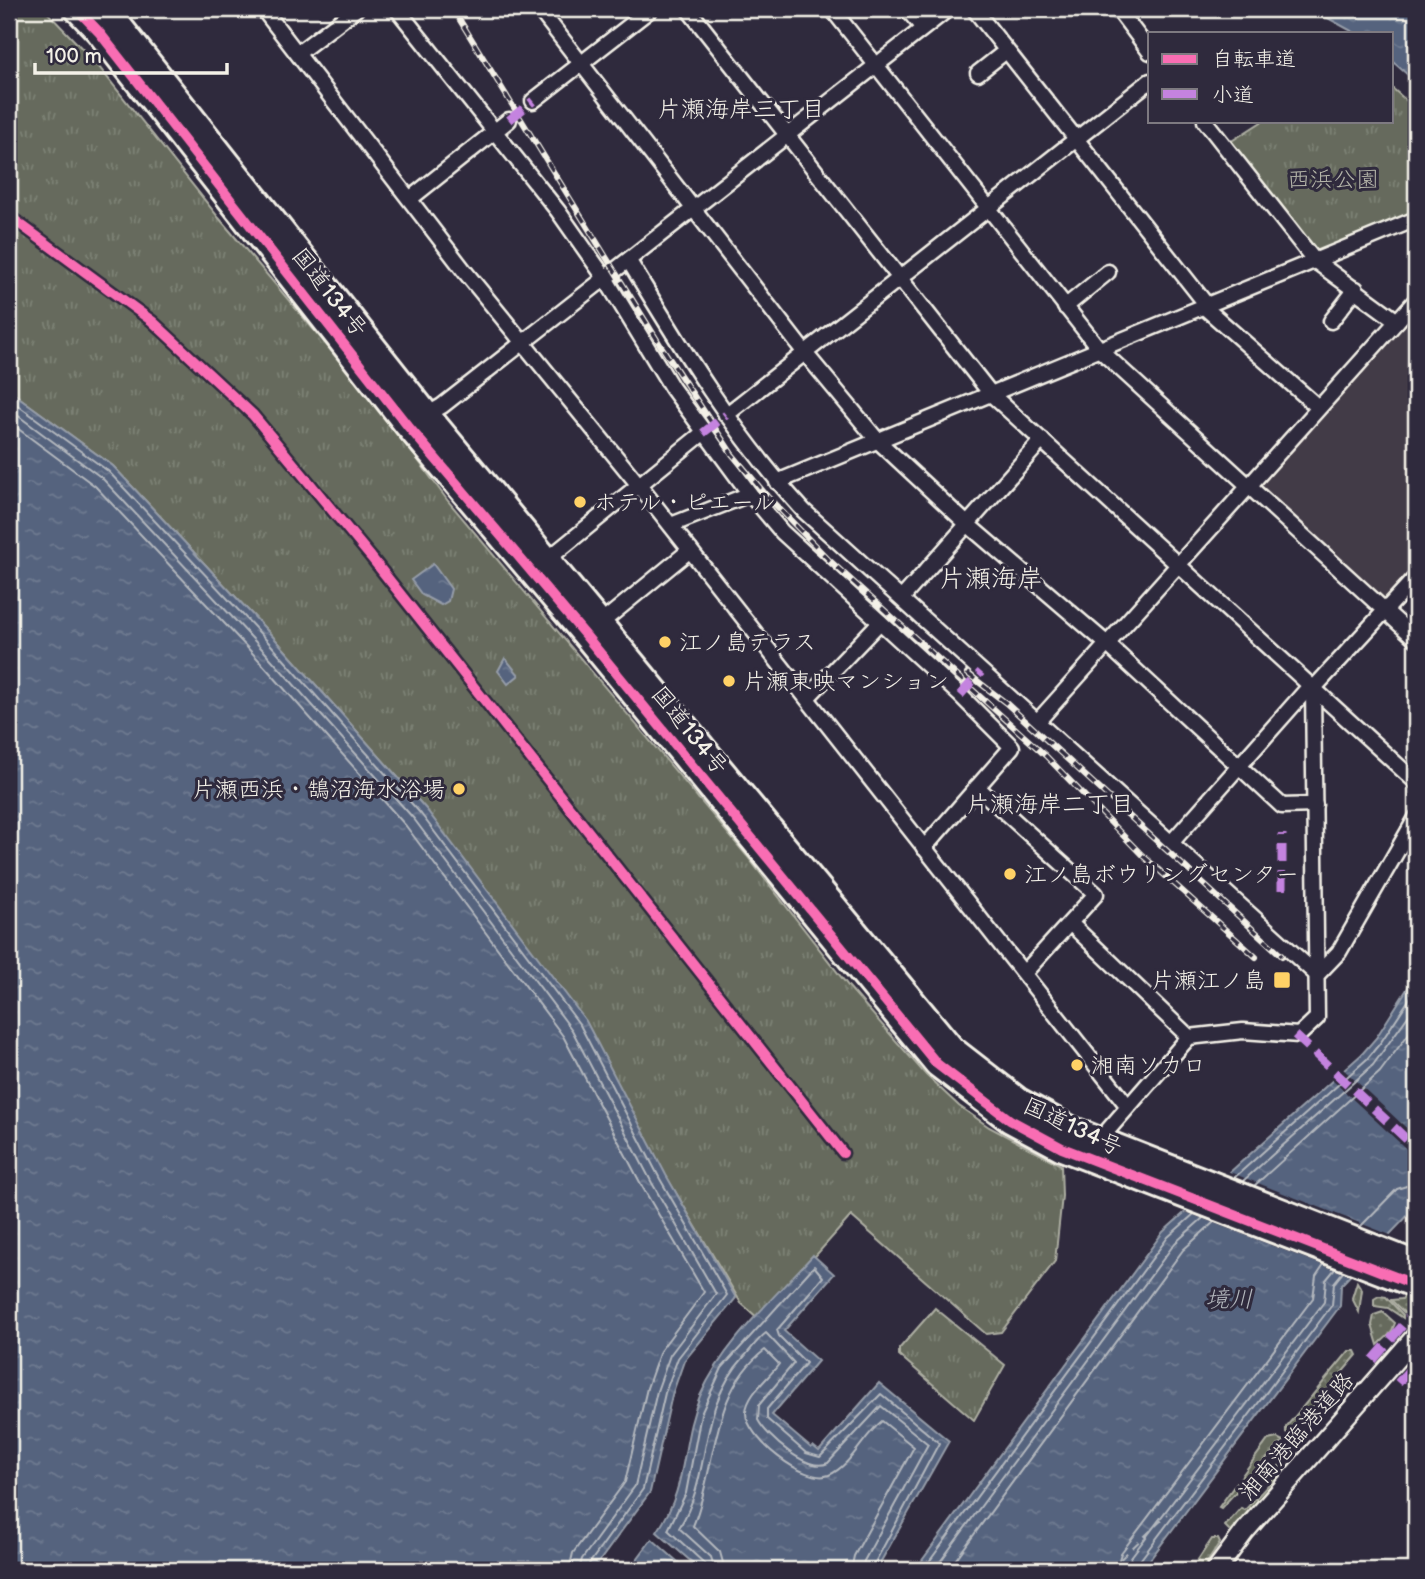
<svg xmlns="http://www.w3.org/2000/svg" width="1425" height="1579" viewBox="0 0 1425 1579" font-family="'Balsamiq Sans','Klee One',sans-serif">
<defs>
<pattern id="grass-dots" width="8" height="8" patternUnits="userSpaceOnUse" patternTransform="scale(1.75)"><rect width="8" height="8" fill="#666b5d"/><path d="M2 2h.1M6 6h.1" fill="none" stroke="#7c8174" stroke-width="1.8" stroke-linecap="round"/></pattern>
<pattern id="park-tufts" width="24" height="20" patternUnits="userSpaceOnUse" patternTransform="scale(1.75)"><rect width="24" height="20" fill="#666b5d"/><path d="M3 7l-1-3M5 7V3M7 7l1-3M15 17l-1-3M17 17v-4M19 17l1-3" fill="none" stroke="#7c8174"/></pattern>
<pattern id="water-ripples" width="26" height="14" patternUnits="userSpaceOnUse" patternTransform="scale(1.75)"><rect width="26" height="14" fill="#55637e"/><path d="M2 4q2-2 4 0t4 0M15 11q2-2 4 0t4 0" fill="none" stroke="#6e7a90"/></pattern>
</defs>
<rect width="100%" height="100%" fill="#2f2a3d"/>
<filter id="ink" filterUnits="userSpaceOnUse"><feTurbulence type="fractalNoise" baseFrequency=".0143" numOctaves="2"/><feDisplacementMap in="SourceGraphic" scale="14" xChannelSelector="R" yChannelSelector="G"/><feConvolveMatrix kernelMatrix="1 2 1 2 8 2 1 2 1" color-interpolation-filters="sRGB"/></filter>
<g filter="url(#ink)">
<path fill="#433a47" d="M1416 308V570L1388 602 1382 601 1256 484Z"/>
<g fill="url(#grass-dots)" stroke="#adaea2" stroke-width="2">
<path d="M1357 1282 1362 1290 1359 1312 1352 1298Z"/>
<path d="M1408 1290 1416 1299V1318L1412 1320 1391 1300 1402 1299Z"/>
<path d="M1379 1296 1386 1297 1403 1315V1318L1388 1308 1374 1306V1299Z"/>
<path d="M1383 1312 1395 1323 1391 1333 1378 1345 1372 1325 1374 1315Z"/>
<path d="M1349 1351H1355L1357 1355 1289 1435 1286 1433V1427Z"/>
<path d="M1277 1438 1283 1441 1221 1508 1219 1507 1268 1440Z"/>
<path d="M1279 1466 1285 1471 1230 1531 1225 1526 1241 1508 1245 1510 1272 1481 1269 1477Z"/>
<path d="M1212 1539H1218L1220 1543 1202 1570H1191Z"/>
</g>
<g fill="url(#park-tufts)" stroke="#adaea2" stroke-width="2">
<path d="M9 9H44L95 62 219 218 375 402 448 501 747 856 849 987 926 1075 959 1106 989 1127 1061 1165 1062 1196 1055 1261 1001 1332 986 1334 851 1216 759 1319 741 1303 666 1176 426 809 276 640 113 466 9 390Z"/>
<path d="M1392 88 1416 109V216L1315 255 1230 142 1263 121H1392Z"/>
<path d="M935 1308 1005 1365 974 1420 899 1355V1349Z"/>
</g>
<g fill="url(#water-ripples)" stroke="#959ca8" stroke-width="2">
<path d="M1301 9H1416V82L1392 61V33H1355L1326 17Z"/>
<path d="M9 390 113 466 276 640 426 809 586 1021 666 1175 736 1298 684 1361 672 1395 650 1492 593 1570H9Z"/>
<path d="M433 564 451 589 448 601 441 605 422 595 411 580Z"/>
<path d="M505 658 519 675 508 684 498 671Z"/>
<path d="M1416 975V1207L1341 1285 1340 1306 1148 1562 1140 1570H915L1163 1232 1362 1054 1376 1038Z"/>
<path d="M813 1255 834 1274 784 1331 818 1361 772 1415 811 1448 813 1446 819 1451 879 1383 949 1441 876 1570H701L657 1532C689 1486 680 1443 700 1396 724 1342 774 1298 813 1255Z"/>
<path d="M652 1539 687 1570H629Z"/>
</g>
<g fill="#2f2a3d">
<path d="M1341 1067 1416 1137V1158L1330 1078Z"/>
<path d="M1227 1171 1393 1236 1353 1277 1182 1211Z"/>
</g>
<g fill="none" stroke-linecap="round" stroke-linejoin="round">
<g stroke="#b4b8be" stroke-width="2">
<path d="M9 399 108 471 271 645 421 814 580 1025 660 1179 727 1295 678 1358 665 1393 643 1489 589 1564 588 1570"/>
<path d="M9 409 102 478 264 651 414 819 572 1030 652 1183 716 1294 670 1355 657 1391 635 1486 582 1559 579 1570"/>
<path d="M9 422 95 486 257 658 406 826 563 1036 643 1188 704 1292 660 1351 647 1388 625 1482 573 1553 569 1570"/>
<path d="M1234 1178 1367 1059 1381 1042 1416 989"/>
<path d="M1243 1181 1373 1065 1416 1005"/>
<path d="M1254 1186 1380 1072 1416 1024"/>
<path d="M1360 1227 1397 1189 1416 1183"/>
<path d="M706 1570 704 1563 668 1530 686 1493 701 1414 722 1368 814 1266 823 1277 777 1330 779 1336 806 1363 767 1409V1419L806 1453 820 1457 881 1394 939 1443 871 1570"/>
<path d="M715 1570 711 1557 679 1528C714 1473 695 1411 744 1357 751 1349 758 1339 766 1333L794 1363 759 1405 758 1420C767 1437 808 1473 828 1463L881 1406 928 1444 864 1561 862 1570"/>
<path d="M725 1570 720 1552 693 1526C717 1468 710 1391 765 1350L779 1364C769 1378 747 1394 746 1412 745 1437 805 1485 829 1475 851 1466 864 1435 882 1421L914 1447 854 1556 851 1570"/>
<path d="M923 1570 1168 1237 1194 1214"/>
<path d="M934 1570 1175 1243 1203 1218"/>
<path d="M948 1570 1183 1250 1214 1222"/>
<path d="M1116 1570 1121 1553 1313 1298 1316 1276 1324 1264"/>
<path d="M1127 1570 1131 1557 1324 1302 1326 1280 1335 1269"/>
<path d="M1136 1570 1138 1563 1332 1305 1334 1283 1343 1272"/>
</g>
<path stroke="#b4b8be" stroke-width="2" stroke-dasharray="9 7" stroke-linecap="butt" d="M1109 1570 1168 1514"/>
<g stroke="#f4f1e8" stroke-width="19">
<g id="minor">
<path d="M263 9 466 273 638 484 1127 1105"/>
<path d="M397 9 558 211 605 278 672 388 750 494 782 532 960 695 1012 747 924 848"/>
<path d="M539 9 805 353 878 441 966 523 1106 643 1282 806 1315 805"/>
<path d="M688 9 991 394 1416 782"/>
<path d="M832 9 1100 350 1416 639"/>
<path d="M907 9 923 28"/>
<path d="M974 9 1206 304"/>
<path d="M1113 9 1120 12 1150 52"/>
<path d="M298 53 356 9"/>
<path d="M978 73 1006 51"/>
<path d="M533 101 651 9"/>
<path d="M1205 121 1314 260 1397 321"/>
<path d="M411 198 509 120"/>
<path d="M629 261C682 349 734 435 804 511L1317 975"/>
<path d="M1203 306 1318 407"/>
<path d="M1065 307 1108 272"/>
<path d="M1331 321 1356 289"/>
<path d="M726 415 1150 81"/>
<path d="M421 418 442 406 948 9"/>
<path d="M777 482 1416 219"/>
<path d="M671 525 750 494"/>
<path d="M548 559 703 433"/>
<path d="M902 598 1042 440"/>
<path d="M596 627 690 550"/>
<path d="M807 698 880 622"/>
<path d="M1038 721 1416 300"/>
<path d="M977 787 1096 894 1025 972"/>
<path d="M1171 843 1310 686"/>
<path d="M1070 923 1189 1037"/>
<path d="M1317 975 1339 952 1416 818"/>
<path d="M1095 1145 1189 1037 1243 1031 1299 1035 1317 1018 1313 689 1416 577"/>
</g>
</g>
<g stroke="#f4f1e8" stroke-width="23">
<path id="tertiary" d="M1216 1570 1245 1531 1416 1336"/>
</g>
<g stroke="#f4f1e8" stroke-width="30">
<g id="trunk">
<path d="M77 9 99 32 407 425 586 636 937 1064 1010 1120 1062 1148 1416 1285"/>
<path d="M106 9 427 415 952 1049 1019 1101 1071 1129 1416 1264"/>
</g>
</g>
<use href="#minor" stroke="#2f2a3d" stroke-width="14"/>
<use href="#tertiary" stroke="#2f2a3d" stroke-width="18"/>
<use href="#trunk" stroke="#2f2a3d" stroke-width="24"/>
<g stroke="#f4f1e8" stroke-width="6">
<g id="rail">
<path d="M453 9 661 346 732 454 767 496 829 560 1046 756 1142 855 1256 957"/>
<path d="M967 673 1006 703 1282 956"/>
</g>
</g>
<use href="#rail" stroke="#2f2a3d" stroke-width="3.5" stroke-dasharray="10" stroke-linecap="butt"/>
<g stroke="#c483df" stroke-width="9" stroke-dasharray="18 9" stroke-linecap="butt">
<path d="M509 120 533 101"/>
<path d="M703 433 726 415"/>
<path d="M960 695 981 672"/>
<path d="M1282 890V834"/>
<path d="M1295 1035 1416 1148"/>
<path d="M1373 1360 1416 1310"/>
<path d="M1398 1383 1416 1362"/>
</g>
<g stroke="#2f2a3d" stroke-width="15">
<g id="cycleway">
<path d="M77 9 99 32 407 425 586 636 937 1064 1010 1120 1062 1148 1416 1285"/>
<path d="M9 216 152 321 253 415 371 557 843 1153"/>
</g>
</g>
<use href="#cycleway" stroke="#f96db3" stroke-width="10"/>
</g>
</g>
<g fill="#ffd166" stroke="#2f2a3d" stroke-width="2.5">
<circle cx="580" cy="502" r="7"/>
<circle cx="665" cy="642" r="7"/>
<circle cx="729" cy="681" r="7"/>
<circle cx="459" cy="789" r="7"/>
<circle cx="1010" cy="874" r="7"/>
<rect x="1273" y="971" width="18" height="18" rx="3.5"/>
<circle cx="1077" cy="1065" r="7"/>
</g>
<g text-anchor="middle" stroke-width="6" stroke-linejoin="round" paint-order="stroke">
<g font-size="23" fill="#b4b5a9" stroke="#2f2a3d">
<text x="1333" y="187">西浜公園</text>
</g>
<g font-size="23" fill="#f4f1e8" stroke="#2f2a3d">
<text transform="translate(330 292) rotate(52)" y="8">国道134号</text>
<text transform="translate(690 730) rotate(51)" y="8">国道134号</text>
<text transform="translate(1073 1126) rotate(25)" y="8">国道134号</text>
<text transform="translate(1296 1436) rotate(-49)" y="8">湘南港臨港道路</text>
</g>
<g font-size="23" fill="#f4f1e8" stroke="#2f2a3d" text-anchor="start">
<text x="594" y="510">ホテル・ピエール</text>
<text x="679" y="650">江ノ島テラス</text>
<text x="743" y="689">片瀬東映マンション</text>
<text x="445" y="797" text-anchor="end">片瀬西浜・鵠沼海水浴場</text>
<text x="1024" y="882">江ノ島ボウリングセンター</text>
<text x="1266" y="988" text-anchor="end">片瀬江ノ島</text>
<text x="1091" y="1073">湘南ソカロ</text>
</g>
<g font-size="24" fill="#f4f1e8" stroke="#2f2a3d">
<text x="741" y="117">片瀬海岸三丁目</text>
<text x="1050" y="812">片瀬海岸二丁目</text>
</g>
<g font-size="24" font-style="italic" fill="#b4b8be" stroke="#2f2a3d">
<text x="1229" y="1307">境川</text>
</g>
<g font-size="26" fill="#f4f1e8" stroke="#2f2a3d">
<text x="991" y="587">片瀬海岸</text>
</g>
</g>
<rect width="1425" height="1579" fill="none" stroke="#2f2a3d" stroke-width="35"/>
<rect x="18" y="18" width="1390" height="1544" fill="none" stroke="#f4f1e8" stroke-width="2.5" filter="url(#ink)"/>
<rect x="1148" y="32" width="245" height="91" fill="#2f2a3d" stroke="#7e7a81" stroke-width="2"/>
<rect x="1162" y="54" width="35" height="10" fill="#f96db3" stroke="#7e7a81" stroke-width="2"/>
<text x="1212" y="66" font-size="21" fill="#f4f1e8">自転車道</text>
<rect x="1162" y="89" width="35" height="10" fill="#c483df" stroke="#7e7a81" stroke-width="2"/>
<text x="1212" y="102" font-size="21" fill="#f4f1e8">小道</text>
<path d="M35 63v10h192v-10" fill="none" stroke="#f4f1e8" stroke-width="3.5"/>
<text x="46" y="63" font-size="21" fill="#f4f1e8" stroke="#2f2a3d" stroke-width="5" paint-order="stroke">100 m</text>
</svg>
